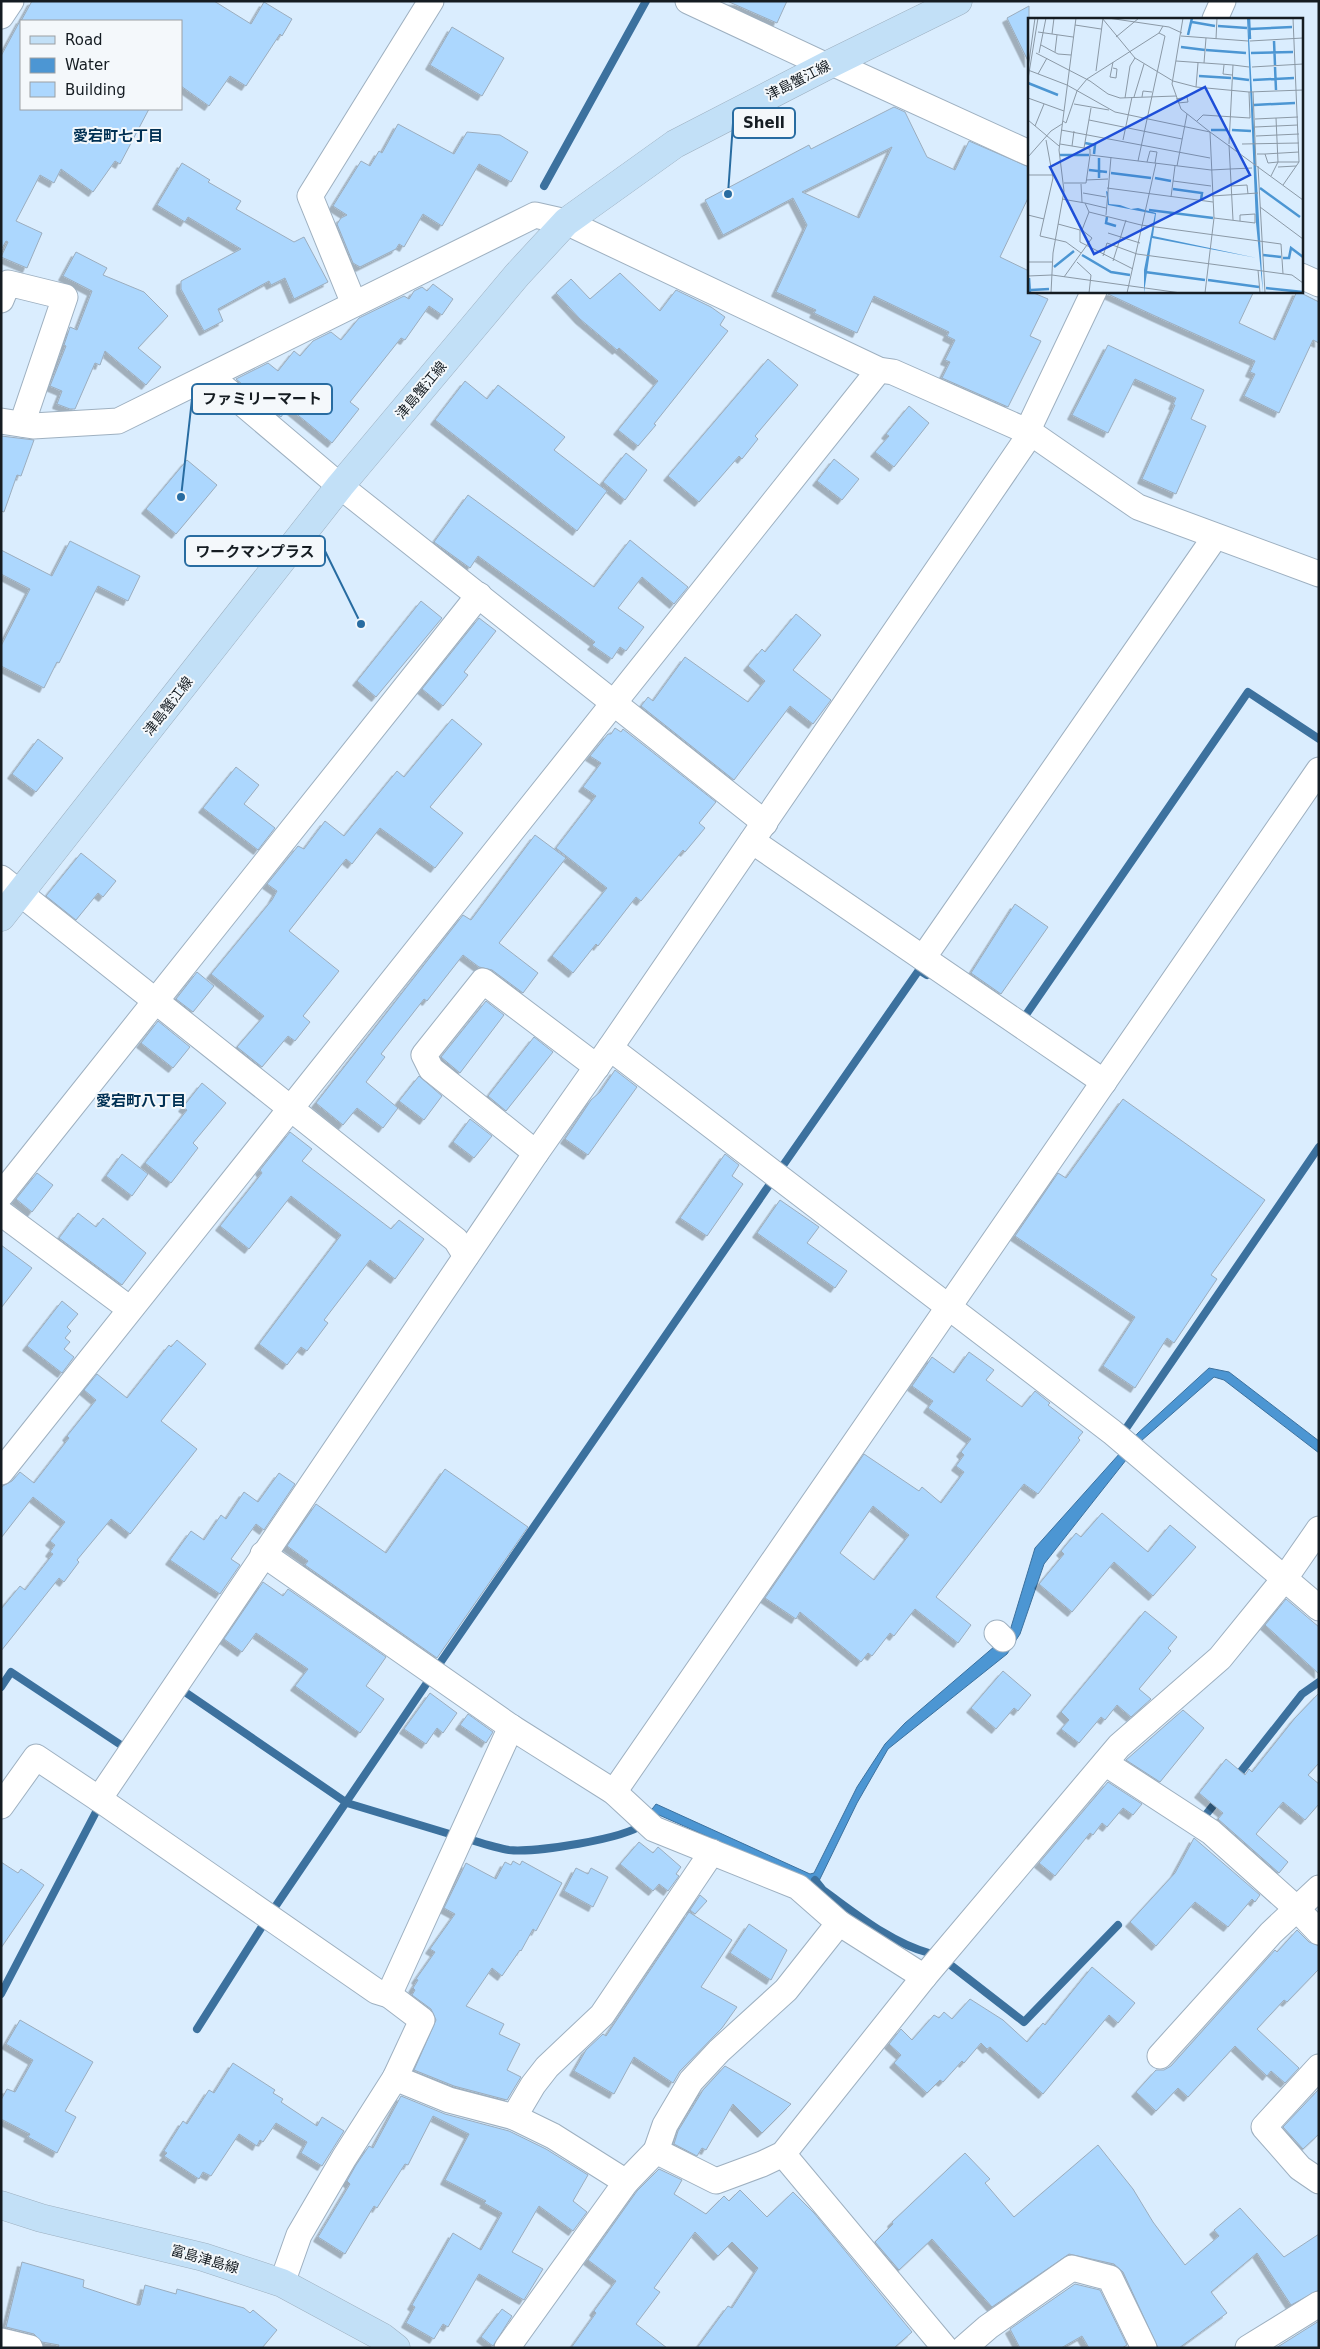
<svg xmlns="http://www.w3.org/2000/svg" width="1320" height="2349" viewBox="0 0 1320 2349" font-family="'DejaVu Sans','Noto Sans JP',sans-serif">
<defs>
<filter id="shadow"><feDropShadow dx="-4.5" dy="4.5" stdDeviation="0" flood-color="#0004"/></filter>
</defs>
<rect width="100%" height="100%" fill="#daedfe"/>
<path fill="#4c96d3" stroke="#3c719e" d="M1209 1368 1229 1372 1319 1441V1453L1224 1380 1214 1377 1141 1441 1044 1564 1020 1634 1007 1654 888 1749 857 1803 817 1885 659 1815 641 1828 639 1826 656 1804 810 1874 814 1873 857 1787 885 1744 905 1723 1009 1634 1035 1548 1138 1433Z"/>
<g fill="none" stroke-linecap="round" stroke-linejoin="round">
<g stroke="#3c719e" stroke-width="8">
<path d="M544 186 646 1"/>
<path d="M1023 1019 1248 692 1319 739"/>
<path d="M784 1164 919 970 927 975"/>
<path d="M1127 1427 1319 1147"/>
<path d="M438 1666 772 1181"/>
<path d="M1 1687 11 1672 124 1747"/>
<path d="M179 1693 182 1690 347 1803 453 1835"/>
<path d="M1235 1779 1302 1694 1319 1682"/>
<path d="M1204 1817 1220 1797"/>
<path d="M468 1839C481 1843 496 1848 509 1850 534 1853 625 1839 643 1824"/>
<path d="M815 1880 823 1890C855 1913 891 1943 929 1953"/>
<path d="M275 1907 431 1677"/>
<path d="M948 1963 1024 2022 1118 1925"/>
<path d="M1 1994 97 1810"/>
<path d="M197 2029 263 1925"/>
</g>
</g>
<g fill="#acd7fe" stroke="#9badbe" fill-rule="evenodd" filter="url(#shadow)">
<path d="M32 1H214L251 24 264 2 292 19 282 36 280 34 246 86 230 76 209 106 181 86V21H21Z"/>
<path d="M727 1H787L777 23Z"/>
<path d="M1029 6V63L1007 18Z"/>
<path d="M21 19V109H149L120 164 115 161 93 192 61 169 54 183 40 175 16 221 42 233 27 268 1 257 8 242 6 241 1 250V56Z"/>
<path d="M452 27 504 58 482 96 430 65Z"/>
<path d="M894 107 905 112 927 157 955 170 969 141 1029 167V196L1000 257 1029 271V291L1048 299 1030 336 1041 341 1008 407 942 378 950 362 945 360 955 340 947 336 949 332 874 296 857 333 814 313 816 310 776 292 807 225 793 198 723 235 705 200 809 145 811 149ZM892 147 859 218 802 192Z"/>
<path d="M398 124 454 154 467 132 500 135 528 152 511 182 479 164 442 226 423 214 404 247 399 244 396 249 360 267 353 263 337 224 341 218 347 215 333 206 361 161 370 166 379 151 382 153Z"/>
<path d="M182 163 210 180 208 182 241 201 236 209 294 242 304 237 328 282 294 299 285 278 271 285 269 281 218 309 223 321 204 331 181 289V281L241 249 188 217 185 222 157 205Z"/>
<path d="M76 252 107 268 103 275 144 292 168 316 138 348 161 367 146 385 105 351 100 365 95 363 75 409H70L57 404 62 391 50 386 66 346 64 345 70 327 77 330 92 291 63 276Z"/>
<path d="M620 273 660 311 676 290 711 307 725 317 720 325 728 331 654 424 656 425 638 446 618 430 658 381 619 348 617 350 580 319 556 293 571 279 590 299Z"/>
<path d="M433 284 453 299 442 315 429 306 405 340 401 338 350 402 359 409 332 443 288 407 281 417 236 379 268 363 278 371 294 351 300 356 313 341 331 332 341 340 359 318 404 296 409 299 414 291 422 287 427 291Z"/>
<path d="M1108 291H1254L1239 323 1275 340 1297 291 1319 302V343L1313 340 1279 413 1244 396 1255 374 1250 372 1255 361 1153 315 1108 294Z"/>
<path d="M1108 345 1204 390 1191 419 1206 426 1176 494 1142 479 1175 405H1173L1176 398 1135 379 1108 433 1072 415Z"/>
<path d="M768 359 798 385 755 436 758 439 742 459 739 456 699 502 668 476Z"/>
<path d="M465 381 487 399 498 385 565 437 554 450 607 491 577 531 435 420Z"/>
<path d="M909 406 929 423 894 467 875 452 889 436 886 434Z"/>
<path d="M1 436 34 440 21 476 17 475 4 512 1 511Z"/>
<path d="M626 453 647 470 625 500 603 482Z"/>
<path d="M834 459 859 479 842 500 817 481Z"/>
<path d="M187 460 217 485 176 534 146 509Z"/>
<path d="M468 495 594 587 630 540 688 587 674 604 642 577 618 608 644 627 626 651 620 647 612 659 592 645 595 642 564 619 478 556 470 568 434 542Z"/>
<path d="M70 541 140 576 128 601 98 586 59 663 57 662 44 688 1 666V646L30 589 1 574V550L52 576Z"/>
<path d="M421 601 442 618 376 697 357 681Z"/>
<path d="M796 614 821 635 793 670 831 700 813 724 790 706 734 780 641 706 648 697 653 701 685 657 748 702 765 681 748 666 762 649 765 652Z"/>
<path d="M479 618 496 631 464 672 468 675 443 706 422 689Z"/>
<path d="M452 719 482 744 430 807 463 833 435 868 380 828 352 864 346 859 289 931 339 971 303 1016 310 1022 295 1041 288 1036 262 1067 237 1047 264 1016 211 974 272 900 277 891 267 884 298 846 304 849 325 821 344 836 397 771 404 777Z"/>
<path d="M615 728 621 732 623 729 716 802 699 823 705 828 685 852 683 850 641 901 636 897 598 946 596 944 573 973 552 956 607 888 556 848 596 796 583 787 601 763 590 756 608 734H611Z"/>
<path d="M38 739 63 758 36 792 12 774Z"/>
<path d="M236 767 259 785 244 804 275 828 258 850 203 808Z"/>
<path d="M535 835 566 858 499 943 538 973 523 993 492 970 479 967 463 955 427 1001 424 999 381 1054 385 1057 366 1082 398 1108 383 1128 357 1108 343 1125 316 1103 463 915 471 920Z"/>
<path d="M81 853 116 881 103 897 98 893 76 920 46 896Z"/>
<path d="M1015 904 1048 927 1001 994 971 973Z"/>
<path d="M197 972 214 986 193 1012 176 999Z"/>
<path d="M486 1001 504 1015 460 1073 441 1057Z"/>
<path d="M158 1021 190 1047 173 1068 141 1043Z"/>
<path d="M534 1037 553 1052 506 1111 488 1096Z"/>
<path d="M615 1070 637 1087 588 1155 565 1139 591 1100 600 1092Z"/>
<path d="M419 1076 442 1096 424 1120 399 1101Z"/>
<path d="M202 1083 226 1103 193 1143 198 1148 171 1183 145 1163 187 1110 183 1107Z"/>
<path d="M1123 1099 1265 1200 1211 1275 1217 1279 1174 1343 1167 1338 1135 1388 1103 1366 1135 1317 1015 1236 1058 1173 1066 1178Z"/>
<path d="M470 1119 492 1136 474 1158 453 1142Z"/>
<path d="M290 1132 312 1149 302 1161 391 1229 399 1220 424 1239 395 1279 370 1260 324 1320 328 1323 307 1351 301 1347 287 1365 259 1344 341 1235 291 1196 249 1249 220 1226 262 1173 260 1170Z"/>
<path d="M122 1154 148 1174 132 1196 106 1176Z"/>
<path d="M725 1154 739 1165 732 1176 743 1184 707 1236 680 1218Z"/>
<path d="M37 1173 53 1185 32 1212 16 1199Z"/>
<path d="M780 1200 819 1227 807 1243 847 1271 835 1288 757 1233Z"/>
<path d="M78 1213 96 1227 103 1218 146 1253 122 1285 59 1238Z"/>
<path d="M1 1245 32 1268 1 1308Z"/>
<path d="M62 1301 78 1314 67 1327 71 1331 65 1338 70 1342 64 1349 74 1357 62 1373 27 1346Z"/>
<path d="M177 1340 206 1364 161 1421 197 1449 130 1534 111 1519 77 1560 79 1562 64 1582 59 1578 1 1651V1609L20 1586 25 1590 53 1554 50 1552 55 1545 50 1541 65 1522 33 1497 1 1538V1487L12 1481 20 1472 34 1483 69 1438 67 1436 96 1400 84 1390 97 1374 127 1398 169 1345 171 1347Z"/>
<path d="M969 1352 994 1370 986 1380 1022 1407 1035 1391 1050 1403 1048 1405 1083 1432 1078 1438 1080 1440 1038 1494 1024 1484 936 1597 971 1625 958 1643 915 1609 894 1636 890 1633 872 1656 868 1653 861 1662 800 1612 796 1619 765 1598 864 1454 919 1491 922 1487 941 1503 964 1472 956 1466 964 1455 961 1452 971 1439 928 1408 933 1401 912 1386 932 1357 954 1373ZM873 1506 909 1535 874 1580 840 1553Z"/>
<path d="M445 1469 528 1527 437 1658 305 1565 308 1561 287 1546 316 1504 386 1553Z"/>
<path d="M279 1473 295 1484 264 1530 256 1524 231 1559 240 1565 220 1594 170 1560 191 1531 204 1540 221 1515 226 1519 244 1492 258 1502Z"/>
<path d="M1102 1513 1148 1552 1170 1525 1196 1547 1153 1596 1114 1562 1072 1612 1039 1584 1064 1554 1061 1551 1076 1533 1081 1537Z"/>
<path d="M263 1582 283 1596 288 1589 386 1657 366 1686 384 1699 360 1733 295 1686 308 1669 256 1633 242 1652 224 1639Z"/>
<path d="M1286 1599 1319 1627V1674L1265 1625Z"/>
<path d="M1145 1611 1177 1637 1168 1648 1171 1651 1139 1689 1151 1699 1131 1717 1117 1705 1105 1720 1101 1717 1079 1743 1061 1729 1069 1720 1061 1712Z"/>
<path d="M1003 1671 1031 1695 1018 1711 1014 1708 996 1729 971 1708Z"/>
<path d="M430 1693 457 1713 443 1733 437 1728 426 1744 404 1729Z"/>
<path d="M1319 1693V1763L1308 1775 1319 1784V1804L1305 1820 1283 1802 1256 1834 1288 1862 1279 1873 1218 1819 1223 1813 1199 1793 1226 1759 1245 1775 1249 1769 1252 1772 1295 1718Z"/>
<path d="M1183 1710 1204 1728 1160 1782 1126 1760Z"/>
<path d="M468 1714 493 1732 486 1743 460 1725Z"/>
<path d="M1108 1782 1142 1804 1133 1815 1123 1808 1107 1827 1102 1823 1093 1835 1090 1833 1055 1876 1039 1863Z"/>
<path d="M1194 1838 1260 1895 1255 1902 1252 1899 1228 1927 1195 1902 1156 1946 1130 1922 1175 1873Z"/>
<path d="M639 1842 653 1853 658 1847 681 1867 676 1874 679 1876 668 1891 659 1884 653 1891 620 1864Z"/>
<path d="M513 1861 520 1865 522 1861 562 1883 536 1931 533 1929 521 1951 520 1950 502 1976 492 1968 466 2006 504 2024 499 2034 520 2044 507 2070 521 2077 507 2100 454 2086 414 2070 436 2020 431 2009 412 1995 415 1990 413 1988 418 1980 416 1979 435 1952 430 1949 455 1914 444 1908 466 1863 496 1879 505 1862 511 1865Z"/>
<path d="M1 1862 18 1873 21 1869 44 1885 1 1948Z"/>
<path d="M576 1868 588 1874 591 1868 608 1877 593 1907 564 1891Z"/>
<path d="M700 1895 707 1901 695 1914 690 1910Z"/>
<path d="M689 1912 732 1940 701 1987 737 2007 722 2028 680 2071 673 2083 634 2057 614 2094 574 2071 586 2050 603 2034 606 2036Z"/>
<path d="M749 1924 787 1950 771 1980 730 1953Z"/>
<path d="M1297 1930 1309 1942 1319 1946V1969L1287 2002 1284 2000 1257 2029 1299 2068 1285 2083 1271 2071 1267 2076 1235 2046 1188 2097 1178 2088 1156 2111 1136 2092 1156 2070H1164L1171 2066 1275 1950 1277 1952Z"/>
<path d="M1092 1967 1135 2003 1118 2023 1109 2015 1043 2094 990 2047 987 2049 981 2043 964 2063 962 2061 943 2082 940 2080 927 2093 894 2063 901 2055 889 2044 901 2029 912 2040 934 2015 939 2018 944 2012 952 2019 970 1999 1003 2020 1027 2042 1043 2023 1045 2025Z"/>
<path d="M20 2020 93 2062 65 2111 76 2117 57 2153 28 2137 30 2134 1 2119V2100L7 2089 15 2092 33 2060 6 2044Z"/>
<path d="M233 2063 275 2090 273 2093 283 2099 281 2102 317 2126 322 2117 344 2131 322 2166 301 2153 307 2142 276 2123 263 2142 260 2140 257 2146 239 2134 211 2176 203 2172 199 2179 164 2156 167 2153 164 2151 183 2121 187 2124 209 2090 214 2093Z"/>
<path d="M725 2066 791 2104 762 2133 733 2104 706 2150 702 2148 697 2156 674 2144 678 2131 703 2090Z"/>
<path d="M1319 2089V2134L1303 2149 1283 2127Z"/>
<path d="M401 2096 445 2114 509 2131 546 2149 588 2175 573 2201 587 2212 573 2231 539 2206 512 2252 543 2269 524 2300 479 2274 448 2327 443 2324 434 2339 406 2323 415 2307 412 2305 453 2233 481 2250 502 2213 484 2203 486 2201 445 2180 469 2134 433 2116 408 2165 405 2164 377 2208 374 2206 345 2254 318 2237 350 2184 347 2181 356 2165 369 2146 373 2148Z"/>
<path d="M1098 2145 1133 2189 1153 2222 1185 2265 1219 2236 1214 2230 1240 2208 1284 2257 1319 2234V2290L1291 2305 1257 2253 1211 2292 1227 2313 1179 2348H1158L1123 2272 1114 2264 1069 2254 992 2307 932 2239 899 2270 875 2242 893 2224 892 2222 965 2153 990 2179 985 2183 1014 2217Z"/>
<path d="M659 2169 682 2180 674 2194 706 2214 724 2196 729 2201 740 2190 767 2217 793 2192 814 2213 912 2332 894 2348H697L728 2306 732 2308 758 2268 732 2242 718 2256 695 2232 654 2288 660 2292 636 2324 667 2348H571L596 2313 594 2311 616 2281 588 2260 637 2191Z"/>
<path d="M22 2262 84 2280 83 2287 137 2305H140L145 2285 176 2294 177 2289 244 2308 250 2313 253 2310 277 2330 262 2348H58L59 2345 42 2342 34 2334 6 2327Z"/>
<path d="M1075 2284 1100 2290 1127 2345 1122 2348H1089L1082 2336 1061 2348H1020L1010 2329Z"/>
<path d="M502 2309 512 2316 493 2346 481 2337Z"/>
<path d="M1319 2321V2348H1276Z"/>
</g>
<g fill="none" stroke-linecap="round" stroke-linejoin="round">
<g stroke="#9eb0c0" stroke-width="27">
<g id="minor">
<path d="M688 1 827 66"/>
<path d="M1 16 11 1"/>
<path d="M1215 19 1223 1"/>
<path d="M832 63 1029 153"/>
<path d="M1301 276 1319 284"/>
<path d="M1 300 8 283 65 297 22 424"/>
<path d="M354 304 310 196 431 1"/>
<path d="M210 376 340 486 765 823"/>
<path d="M1 421 33 426 118 421 535 215 566 222 879 370 893 372 1031 433 1138 507 1319 574"/>
<path d="M1027 432 1094 291"/>
<path d="M752 841 1104 1082"/>
<path d="M1 878 456 1240 466 1256"/>
<path d="M923 958 1215 537"/>
<path d="M610 1048 1112 1432 1319 1608"/>
<path d="M536 1153 431 1069 424 1055 483 981 597 1067"/>
<path d="M1 1195 479 595"/>
<path d="M1 1213 130 1309"/>
<path d="M1 1472 879 370"/>
<path d="M263 1554 511 1727 614 1792 654 1829 798 1887 839 1923 924 1977"/>
<path d="M997 1633 1003 1639"/>
<path d="M1105 1763 1211 1832 1296 1908 1319 1932"/>
<path d="M614 1792 1319 770"/>
<path d="M99 1799 376 1991 389 1995 422 2020 395 2078 344 2158 299 2235 282 2283"/>
<path d="M1 1806 36 1757 99 1799 536 1153 610 1048 1031 433"/>
<path d="M389 1995 511 1727"/>
<path d="M1160 2056 1271 1933 1319 1888"/>
<path d="M1319 2067 1264 2127 1300 2168 1319 2181"/>
<path d="M395 2078 449 2100 514 2117 553 2136 626 2182"/>
<path d="M514 2117 533 2085 547 2067 602 2015 712 1852"/>
<path d="M656 2151 665 2125 691 2081 719 2051 786 1990 839 1923"/>
<path d="M783 2154 945 2348"/>
<path d="M1 2341 30 2348"/>
<path d="M507 2348 626 2182 656 2151 716 2181 762 2164 783 2154 924 1977 1119 1746 1220 1658 1285 1578 1319 1529"/>
<path d="M964 2348 988 2327 1072 2268 1110 2278 1144 2348"/>
<path d="M1248 2348 1319 2304"/>
</g>
</g>
<g stroke="#9eb0c0" stroke-width="29">
<g id="secondary">
<path d="M1 917 340 486 517 275 566 222 675 144 832 63 958 1"/>
<path d="M1 2205 41 2218 203 2257 282 2283 382 2337 396 2348"/>
</g>
</g>
<use href="#minor" stroke="#fff" stroke-width="25"/>
<use href="#secondary" stroke="#c2e0f7" stroke-width="28"/>
</g>
<g text-anchor="middle" stroke-width="4" stroke-linejoin="round" paint-order="stroke">
<g font-size="14" fill="#151c22" stroke="#f4f8fb">
<text transform="translate(798 80) rotate(-27)" y="5">津島蟹江線</text>
<text transform="translate(421 390) rotate(-50)" y="5">津島蟹江線</text>
<text transform="translate(168 706) rotate(-52)" y="5">津島蟹江線</text>
<text transform="translate(205 2259) rotate(16)" y="5">富島津島線</text>
</g>
<g font-size="15" font-weight="bold" fill="#003053" stroke="#f4f8fb">
<text x="118" y="141">愛宕町七丁目</text>
<text x="141" y="1106">愛宕町八丁目</text>
</g>
</g>
<g transform="translate(1028 18)">
<rect width="275" height="275" fill="#daedfe"/>
<path d="M219 0H220L235 275 228 205ZM78 173 80 174 81 186 92 187 103 191 110 190 128 195 125 218 229 240 124 220 116 275V252L127 196 80 187Z" fill="#4c96d3"/>
<path fill="none" stroke="#4c96d3" stroke-width="2.5" d="M221 0 222 21M164 4 187 8M190 8 219 10M222 11 264 9M160 17 164 0M246 23 247 47M153 29 177 32M178 32 218 35M223 35 265 34M247 49 248 72M171 58 203 60M205 60 221 62M225 62 266 60M0 65 30 77M226 87 267 85M183 112H200M204 112 223 113M57 125 67 127 66 136M32 137H61M61 152 79 154M83 155 123 160M71 160V140M127 160 143 163M232 170 272 199M145 171 174 175 173 182M121 192 185 200M79 199 78 205 88 208M54 237 83 254 102 257M235 237 253 239M255 240H261L263 230 275 239M26 249 46 233M117 254 177 262M1 260 2 275M180 262 231 269M238 270 275 274M3 272 21 271"/>
<path fill="none" stroke="#8b99a6" stroke-width="1" d="M74 0 107 40 145 63 168 69 221 74 275 72M80 0 141 9 154 15M155 0 144 66 153 91 182 114 186 200 177 275M47 7 73 11M10 14 45 19M24 16 26 0M153 18 220 23M88 19 111 0M188 21 189 0M222 23 275 20M13 27 30 36 43 37M27 34 29 17M8 35 62 63 80 76 92 80 148 78M11 35 18 0M148 43 205 47M176 45 178 20M196 47 195 56 204 57M224 49 275 46M85 50 89 51 88 60 82 59 85 44M0 51 7 0M0 52 39 67 87 94 182 114 275 182M68 53 75 0M10 56 19 40M0 61 10 0M168 69 170 45M225 74 228 147M106 79 116 46M114 79 115 73 124 74M0 80 36 93M97 80 102 48 107 40M148 81 159 79 160 84 150 85M46 86 81 92M227 101 270 99M0 102 31 128M61 102 154 121M35 103 38 105 49 73 59 61 131 15 135 8M169 103 175 97 222 100 221 74M7 108 16 86M227 109 270 107M33 112 182 140M228 118 271 116M18 122 25 160 12 218 38 224 53 235M95 122 104 79M32 126 62 131V137L183 152M201 126 205 47 221 49M214 126 271 125M201 127 205 202M44 128 46 113M56 130 63 90M229 136H237L240 145 250 144 248 100M237 136 271 134M0 139 23 113 34 106M110 143 137 18 131 15M119 144 122 133 129 134 127 145M149 148 159 96M230 148 237 275M250 149 268 148M202 151 224 150M183 152 202 151M0 157H24M243 158 250 144H271L265 0M58 162 80 161M145 163 183 168M36 165H58L62 137M53 166 54 184M255 167 271 144M203 168 219 167 220 176M79 170 185 184M55 175 78 179M184 178 230 175M143 179 147 148M34 181 57 185 61 194 113 207 253 226 255 256M57 185 78 190M232 189 275 221M0 197 16 201M78 197 83 139M186 200 227 205V196L212 197V203M30 206 52 212V224L105 251M54 212 61 194M80 215 112 225M109 236 264 257 275 265M75 238 79 225 109 236M85 243 98 202M0 244H24M49 244 63 257 61 275M230 252 232 275M0 258 24 257 153 275M36 259 64 220 54 212M23 275 25 235 36 173 31 132 48 0M99 275 128 145"/>
<path fill="#1d4ed8" fill-opacity="0.15" stroke="#1d4ed8" stroke-width="2.5" d="M177 69 222 157 66 236 22 149Z"/>
<rect width="275" height="275" fill="none" stroke="#151c22" stroke-width="2.5"/>
</g>
<path fill="none" stroke="#286ca1" stroke-width="2" d="M728 194L733 123M181 497L192 399M361 624L325 551"/>
<g fill="#286ca1" stroke="#f4f8fb" stroke-width="2">
<circle cx="728" cy="194" r="5"/>
<circle cx="181" cy="497" r="5"/>
<circle cx="361" cy="624" r="5"/>
</g>
<g fill="#f4f8fb" stroke="#286ca1" stroke-width="2">
<rect x="733" y="108" width="62" height="30" rx="5"/>
<rect x="192" y="384" width="140" height="30" rx="5"/>
<rect x="185" y="536" width="140" height="30" rx="5"/>
</g>
<g font-size="15" text-anchor="middle" font-weight="bold" fill="#151c22">
<text x="764" y="128">Shell</text>
<text x="262" y="404">ファミリーマート</text>
<text x="255" y="557">ワークマンプラス</text>
</g>
<rect width="1320" height="2349" fill="none" stroke="#151c22" stroke-width="5"/>
<rect x="20" y="20" width="162" height="90" fill="#f4f8fb" stroke="#9ba0a4"/>
<rect x="30" y="36" width="25" height="8" fill="#c2e0f7" stroke="#9ba0a4"/>
<text x="65" y="45" font-size="15" fill="#151c22">Road</text>
<rect x="30" y="58" width="25" height="15" fill="#4c96d3" stroke="#9ba0a4"/>
<text x="65" y="70" font-size="15" fill="#151c22">Water</text>
<rect x="30" y="82" width="25" height="15" fill="#acd7fe" stroke="#9ba0a4"/>
<text x="65" y="95" font-size="15" fill="#151c22">Building</text>
</svg>
